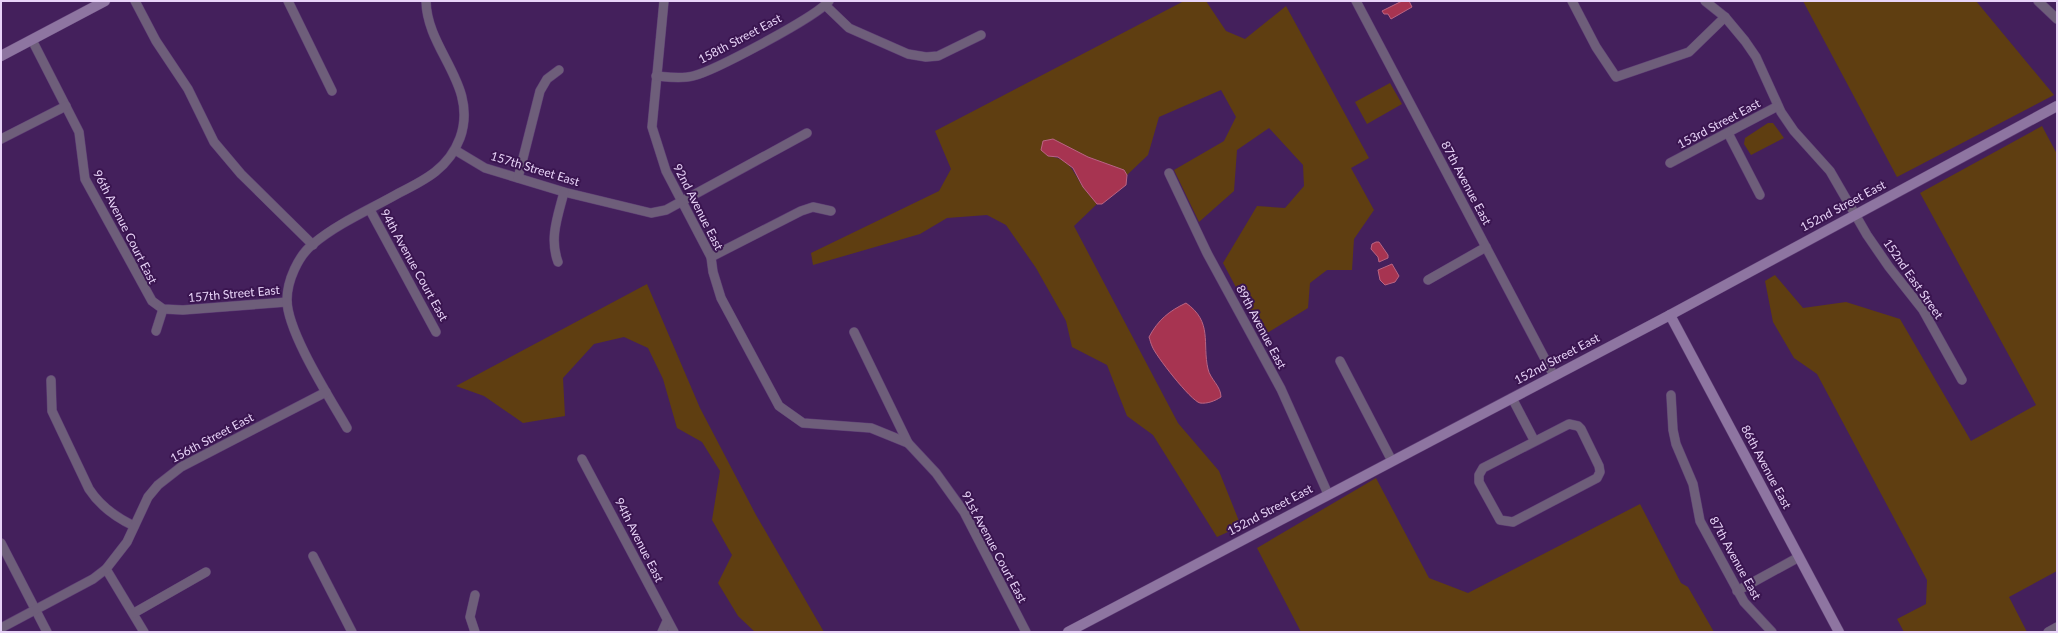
<svg xmlns="http://www.w3.org/2000/svg" width="2058" height="633" viewBox="0 0 2058 633" font-family="Lato,sans-serif">
<rect width="100%" height="100%" fill="#44205c"/>
<g fill="#5f3e11">
<path d="M1184 1H1206L1226 31 1245 39 1286 6 1369 158 1351 168 1374 210 1354 239 1352 270H1327L1310 283 1308 308 1262 336 1223 263 1257 206 1285 208 1304 186 1303 165 1269 128 1237 150 1234 191 1199 222 1174 170 1224 141 1236 117 1221 90 1159 117 1148 155 1127 175 1124 170 1088 157 1048 156C1070 159 1072 170 1083 187 1087 193 1092 198 1097 204L1074 226 1178 423 1219 471 1241 526 1217 537 1153 435 1127 416 1107 365 1072 347 1066 321 1036 268 1006 225 987 215 947 218 920 234 813 265 811 253 939 191 951 169 935 131Z"/>
<path d="M1803 1H1976L2054 95 1897 177Z"/>
<path d="M1390 83 1402 104 1367 124 1355 102Z"/>
<path d="M1768 123H1773L1784 138 1751 155 1744 144 1745 138Z"/>
<path d="M2042 126 2057 154V571L2009 597 2027 632H1904L1897 619 1926 604 1927 580 1817 374 1794 358 1773 322 1765 281 1775 275 1803 308 1846 302 1900 319 1971 441 2036 405 1920 193Z"/>
<path d="M647 284 700 408 756 515 824 632H755L738 616 718 583 732 555 712 520 720 471 702 442 677 428 663 379 648 348 624 337 594 344 563 378 565 416 523 423 484 396 456 386Z"/>
<path d="M1376 478 1429 578 1468 593 1640 504 1681 583 1688 587 1714 632H1301L1257 548Z"/>
</g>
<g fill="#a73451" stroke="#ba6483">
<path d="M1402 1H1409L1412 7 1391 19 1388 14H1384L1382 11Z"/>
<path d="M1053 139 1088 157 1124 170 1127 175 1126 185 1102 204H1097L1083 187 1073 168 1058 157 1048 156 1041 150 1043 141Z"/>
<path d="M1376 242H1379L1388 255V258L1379 262 1378 257 1371 249 1372 244Z"/>
<path d="M1392 264 1399 276 1395 282 1385 285 1380 280 1378 270Z"/>
<path d="M1186 303C1213 322 1202 343 1208 369 1210 379 1221 386 1221 397 1215 401 1207 404 1200 403 1191 401 1155 355 1152 346 1151 344 1150 340 1149 337 1158 320 1169 311 1186 303Z"/>
</g>
<g fill="none" stroke-linecap="round" stroke-linejoin="round">
<g stroke="#5e3d75" stroke-width="10">
<g id="street">
<path d="M135 1 156 41 188 89 214 142 241 174 313 245"/>
<path d="M288 1 332 91"/>
<path d="M664 1 652 127 666 171 711 257 713 272 721 298 779 406 803 423 871 428 908 443"/>
<path d="M1356 1 1554 376"/>
<path d="M1572 1 1596 47 1616 77 1689 52 1725 17"/>
<path d="M1705 1 1725 17 1745 41 1756 57 1781 112 1794 131 1830 171 1867 235 1889 267 1923 310 1962 380"/>
<path d="M2038 1 2057 19"/>
<path d="M825 5 849 28 908 54 926 57 938 56 981 35"/>
<path d="M32 40 79 132 85 179 152 301 163 309 183 310 287 302"/>
<path d="M656 76C668 77 681 79 693 76 714 71 816 17 829 1"/>
<path d="M1728 133 1760 195"/>
<path d="M1 139 66 106"/>
<path d="M455 150 485 168 564 192 651 213 666 210 807 133"/>
<path d="M1670 163 1778 106"/>
<path d="M1169 173 1207 253 1281 389 1328 494"/>
<path d="M518 178 540 91 547 79 559 70"/>
<path d="M370 210 436 332"/>
<path d="M711 257 801 211 813 207 831 211"/>
<path d="M558 262C549 238 558 216 564 192"/>
<path d="M1428 280 1486 247"/>
<path d="M156 331 163 309"/>
<path d="M854 332 908 443 936 473 964 512 1026 632"/>
<path d="M1340 361 1392 461"/>
<path d="M51 380 52 411 89 489C100 506 115 517 134 526"/>
<path d="M1671 395 1673 430 1676 444 1693 484 1700 521 1744 602 1772 632"/>
<path d="M1512 398 1534 440"/>
<path d="M1569 424 1578 426 1581 429 1599 466 1600 472 1597 478 1513 522 1500 520 1479 482V475L1483 468Z"/>
<path d="M347 428C331 400 287 332 287 300 287 281 298 256 313 244 338 223 371 209 399 193 425 180 449 168 460 138 479 85 427 51 426 1"/>
<path d="M582 459 674 632"/>
<path d="M1 543 47 632"/>
<path d="M313 556 352 632"/>
<path d="M106 569 144 632"/>
<path d="M1737 591 1799 557"/>
<path d="M134 613 206 572"/>
<path d="M1 628 93 579 106 569 127 542 148 497 158 485 181 467 326 392"/>
<path d="M475 632 470 617 475 595"/>
<path d="M662 632 667 621"/>
<path d="M2048 632 2057 627"/>
</g>
</g>
<g stroke="#5e3d75" stroke-width="11">
<g id="secondary">
<path d="M1 56 105 1"/>
<path d="M1670 315 1839 632"/>
<path d="M1068 632 1670 315 2057 106"/>
</g>
</g>
<use href="#street" stroke="#6e5e7a" stroke-width="9"/>
<use href="#secondary" stroke="#8e75a1" stroke-width="10"/>
</g>
<g text-anchor="middle" stroke-width="4" stroke-linejoin="round" paint-order="stroke">
<g font-size="12" fill="#e8d4f8" stroke="#3a1550">
<text transform="translate(740 39) rotate(-28)" y="4">158th Street East</text>
<text transform="translate(1719 124) rotate(-28)" y="4">153rd Street East</text>
<text transform="translate(535 169) rotate(17)" y="4">157th Street East</text>
<text transform="translate(1466 183) rotate(62)" y="4">87th Avenue East</text>
<text transform="translate(1843 206) rotate(-28)" y="4">152nd Street East</text>
<text transform="translate(698 207) rotate(63)" y="4">92nd Avenue East</text>
<text transform="translate(125 227) rotate(63)" y="4">96th Avenue Court East</text>
<text transform="translate(414 265) rotate(61)" y="4">94th Avenue Court East</text>
<text transform="translate(1913 279) rotate(55)" y="4">152nd East Street</text>
<text transform="translate(234 294) rotate(-5)" y="4">157th Street East</text>
<text transform="translate(1261 327) rotate(62)" y="4">89th Avenue East</text>
<text transform="translate(1557 359) rotate(-28)" y="4">152nd Street East</text>
<text transform="translate(212 438) rotate(-28)" y="4">156th Street East</text>
<text transform="translate(1766 467) rotate(62)" y="4">86th Avenue East</text>
<text transform="translate(1270 510) rotate(-28)" y="4">152nd Street East</text>
<text transform="translate(639 540) rotate(63)" y="4">94th Avenue East</text>
<text transform="translate(994 547) rotate(62)" y="4">91st Avenue Court East</text>
<text transform="translate(1735 558) rotate(61)" y="4">87th Avenue East</text>
</g>
</g>
<rect width="2058" height="633" fill="none" stroke="#e8d4f8" stroke-width="4"/>
</svg>
